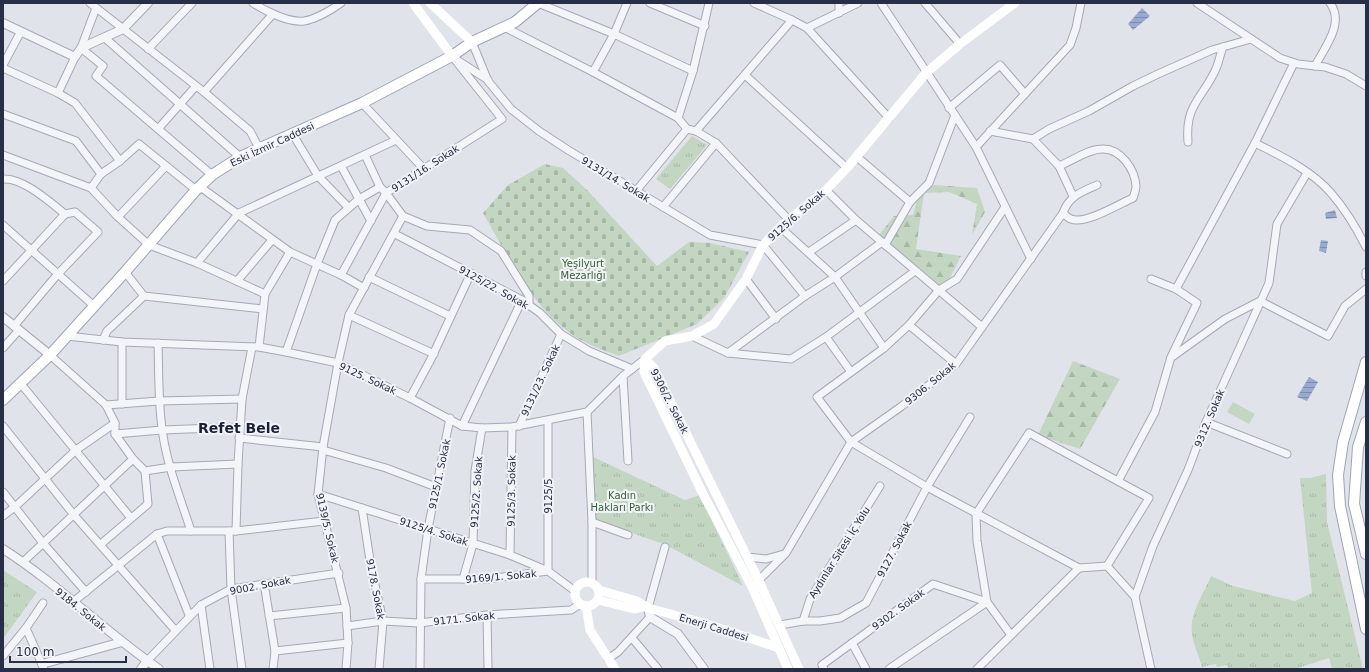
<svg xmlns="http://www.w3.org/2000/svg" width="1369" height="672" viewBox="0 0 1369 672" font-family="'DejaVu Sans',sans-serif">
<defs>
<pattern id="forest-firs" width="22" height="20" patternUnits="userSpaceOnUse"><rect width="22" height="20" fill="#c3d6c1"/><path d="M5 1l3.5 6h-7zM16 11l3.5 6h-7z" fill="#a8b8a7"/></pattern>
<pattern id="cemetery-stones" width="16" height="16" patternUnits="userSpaceOnUse"><rect width="16" height="16" fill="#c3d6c1"/><path d="M2 7V4a2 2 0 0 1 4 0v3zM10 15v-3a2 2 0 0 1 4 0v3z" fill="#a8b8a7"/></pattern>
<pattern id="park-tufts" width="24" height="20" patternUnits="userSpaceOnUse"><rect width="24" height="20" fill="#c3d6c1"/><path d="M3 7l-1-3M5 7V3M7 7l1-3M15 17l-1-3M17 17v-4M19 17l1-3" fill="none" stroke="#a8b8a7"/></pattern>
<pattern id="water-rules" width="6" height="5" patternUnits="userSpaceOnUse"><rect width="6" height="5" fill="#98abcf"/><path d="M0 2.5h6" fill="none" stroke="#7c8caa"/></pattern>
</defs>
<rect width="100%" height="100%" fill="#e1e3eb"/>
<g fill="url(#forest-firs)">
<path d="M934 185 977 188 985 212 972 235 977 204 949 192 924 193 916 249 961 256 946 286 940 289 879 235 894 216 913 215 918 196Z"/>
<path d="M1073 361 1120 379 1080 449 1038 435Z"/>
</g>
<path fill="url(#cemetery-stones)" d="M545 164 563 168 588 191 657 266 689 242 710 243 749 252 724 298 697 324 619 356C606 351 591 346 579 339 533 311 510 259 483 213L508 185Z"/>
<g fill="url(#park-tufts)">
<path d="M692 136 707 145 670 189 656 179Z"/>
<path d="M593 457 685 500 700 495 743 586 666 545 595 520Z"/>
<path d="M1326 474 1327 522 1363 669H1332L1329 658 1295 669H1228L1227 665 1217 667 1216 664 1202 667C1199 656 1193 644 1192 633 1189 615 1204 593 1211 576L1233 586 1295 601 1312 593 1300 478H1310Z"/>
<path d="M3 570 37 592 3 639Z"/>
</g>
<path fill="#c3d6c1" d="M1233 402 1255 414 1249 424 1227 412Z"/>
<g fill="url(#water-rules)">
<path d="M1142 8 1150 16 1133 30 1128 24Z"/>
<path d="M1335 210 1337 218 1326 219 1325 213Z"/>
<path d="M1321 240 1328 241 1326 253 1319 251Z"/>
<path d="M1309 377 1318 382 1307 401 1297 397Z"/>
</g>
<g fill="none" stroke-linecap="round" stroke-linejoin="round">
<g stroke="#a5a9b6" stroke-width="9">
<g id="minor">
<path d="M90 3 204 92 250 131 259 148"/>
<path d="M253 3C265 11 289 23 304 21 316 19 331 10 341 3"/>
<path d="M538 3 614 34 693 71"/>
<path d="M650 3 705 26"/>
<path d="M754 3 792 20"/>
<path d="M839 3V13"/>
<path d="M881 3 976 147 1031 259"/>
<path d="M925 3 960 44"/>
<path d="M1197 3 1280 58 1298 64 1325 67 1346 74 1366 86"/>
<path d="M96 8 81 48 103 66 96 76 212 175"/>
<path d="M504 27 593 72 678 118 693 71 709 3"/>
<path d="M807 28 889 118"/>
<path d="M105 38 240 157"/>
<path d="M472 42 488 81 511 109 539 131 568 150 710 235 763 245 805 296"/>
<path d="M148 49 192 3"/>
<path d="M457 60 488 80"/>
<path d="M3 65 20 33"/>
<path d="M1315 66C1325 47 1345 23 1330 3"/>
<path d="M3 68 58 93 75 103 120 161"/>
<path d="M593 72 614 34 627 3"/>
<path d="M745 75 847 168"/>
<path d="M204 92 272 15"/>
<path d="M58 93 75 57"/>
<path d="M362 103 423 168"/>
<path d="M949 108 1000 65 1025 94"/>
<path d="M3 114 76 141 101 174 91 188"/>
<path d="M678 118 687 129 696 131 792 20 807 28 858 3"/>
<path d="M158 129 196 86"/>
<path d="M696 131 716 143 789 220"/>
<path d="M990 131 1033 139 1049 129 1089 111 1133 86 1158 74 1212 50 1251 39"/>
<path d="M292 133 318 176 348 207"/>
<path d="M1188 142C1185 105 1201 100 1215 71 1219 63 1220 54 1223 47"/>
<path d="M1255 143C1281 156 1311 170 1331 193 1345 209 1357 229 1366 247"/>
<path d="M976 147 1070 45 1076 28 1081 3"/>
<path d="M3 155 91 188 118 217 149 245 197 263 265 294"/>
<path d="M365 155 380 187 386 193 403 216 427 226 470 230 501 251 529 296V306"/>
<path d="M857 157 910 202"/>
<path d="M341 166 371 221"/>
<path d="M1059 166 1073 196"/>
<path d="M101 174 120 161 139 144 196 190"/>
<path d="M3 179C22 177 50 202 65 214L75 212 98 232 57 275 14 326"/>
<path d="M199 186 290 252 341 275 364 288"/>
<path d="M826 190 856 220 982 327"/>
<path d="M636 191 687 129"/>
<path d="M663 207 716 143"/>
<path d="M1005 207 957 279 939 290 909 325 884 348 817 397 851 442 927 487 1079 568 1107 566 1135 597"/>
<path d="M1063 213C1069 196 1081 192 1097 185"/>
<path d="M118 217 166 166"/>
<path d="M3 225 94 306"/>
<path d="M780 227 835 277 884 348"/>
<path d="M395 234 522 300 540 313 561 334 589 351 632 369"/>
<path d="M885 245 910 202 929 183 955 115"/>
<path d="M809 252 856 220"/>
<path d="M197 263 239 213 396 140"/>
<path d="M125 272 144 296 263 309"/>
<path d="M1366 272V276"/>
<path d="M341 275 386 193 502 119 452 56"/>
<path d="M369 277 450 316"/>
<path d="M746 279 776 319"/>
<path d="M3 281 65 214"/>
<path d="M237 281 272 240"/>
<path d="M1176 289 1255 143 1294 63"/>
<path d="M349 315 434 354"/>
<path d="M909 325 956 364"/>
<path d="M67 336 122 342 259 347 286 352 338 363 410 398 462 426 482 428 512 427 587 412 623 376"/>
<path d="M692 336 728 353 791 359 826 337 915 271"/>
<path d="M826 337 851 372"/>
<path d="M103 340 107 331 144 296"/>
<path d="M158 343C159 371 158 400 162 428 166 463 180 497 191 531"/>
<path d="M259 347 265 294 290 252"/>
<path d="M3 348 19 330"/>
<path d="M286 352 317 264 335 220 359 199 380 187"/>
<path d="M728 353 805 296 835 277 882 242"/>
<path d="M50 355 106 405 115 423V434L133 459 145 471 171 467 238 464 236 531"/>
<path d="M1172 357 1225 319 1260 301 1328 336 1345 306 1366 289"/>
<path d="M21 384 131 518"/>
<path d="M410 398 431 359 471 273"/>
<path d="M122 404V342"/>
<path d="M106 405 159 401 242 399"/>
<path d="M587 412 592 522V583"/>
<path d="M1206 422 1287 454"/>
<path d="M3 426 74 515 175 630"/>
<path d="M462 426 522 300"/>
<path d="M519 426 561 334"/>
<path d="M115 434 162 430 240 427"/>
<path d="M239 438 323 447"/>
<path d="M323 450 386 468 436 487"/>
<path d="M628 461 623 376 645 359"/>
<path d="M238 464 242 399 252 347"/>
<path d="M1118 481 1155 412 1171 357 1197 303 1176 289 1151 279"/>
<path d="M3 492 43 543 86 592"/>
<path d="M318 494 510 555 548 571V421"/>
<path d="M362 508 371 567 383 621 379 669"/>
<path d="M3 516 16 506 76 450 115 423"/>
<path d="M592 522 628 535"/>
<path d="M229 531 231 589 242 669"/>
<path d="M157 534 189 615"/>
<path d="M101 544 148 504 145 471"/>
<path d="M510 555 512 427"/>
<path d="M747 557 766 559 784 554"/>
<path d="M23 562 133 459"/>
<path d="M421 579H488L548 571 575 591"/>
<path d="M463 579 473 544 475 471 482 428"/>
<path d="M264 583 275 651 273 669"/>
<path d="M756 583 786 553 851 442 902 406 956 364 1063 213C1065 215 1068 218 1071 219 1085 225 1119 204 1133 198 1134 195 1136 190 1136 186 1135 170 1121 148 1102 149 1088 149 1072 161 1059 166L1033 139"/>
<path d="M73 602 157 534 167 531H236L324 521"/>
<path d="M201 605 210 669"/>
<path d="M648 608 665 547"/>
<path d="M487 615 488 669"/>
<path d="M269 616 346 608"/>
<path d="M803 621 810 599 880 486"/>
<path d="M780 625 803 621H820L840 618 866 603 927 487 970 417"/>
<path d="M347 626 383 621 419 623 487 615 571 610 580 604"/>
<path d="M26 628 44 669"/>
<path d="M1011 635 987 602 977 541 976 514 1029 433 1149 498 1107 566"/>
<path d="M632 638 658 669"/>
<path d="M852 643 866 669"/>
<path d="M275 651 348 643"/>
<path d="M3 656 26 628 43 603"/>
<path d="M608 659 618 652 650 617"/>
<path d="M147 661 201 605 231 589 339 573"/>
<path d="M346 669 348 643 346 608 318 494 323 447 338 363 349 315 403 216"/>
<path d="M420 669 421 579 428 529 450 418"/>
<path d="M824 669 822 665 933 584 987 602"/>
<path d="M889 669 987 602"/>
<path d="M977 669 1079 568"/>
<path d="M1151 669 1135 597 1153 546 1188 470 1206 422 1269 283 1277 224 1307 173"/>
</g>
</g>
<g stroke="#a5a9b6" stroke-width="10">
<g id="tertiary">
<path d="M3 23 75 57 81 48 123 29 148 3"/>
<path d="M3 317 50 355"/>
<path d="M3 549C58 584 105 632 159 669"/>
<path d="M648 608 650 617 678 634 704 669"/>
<path d="M42 664 122 642"/>
<path d="M141 669 147 661"/>
</g>
</g>
<g stroke="#9ea5b8" stroke-width="12">
<g id="primary">
<path d="M1366 362 1343 442 1338 475 1340 506 1366 629"/>
<path d="M3 400 50 355 125 272 196 190 212 175 240 157 362 103 452 56 472 42 515 22 538 3"/>
<path d="M1366 422 1358 447 1354 504 1366 554"/>
</g>
</g>
<use href="#minor" stroke="#f4f5f9" stroke-width="7"/>
<use href="#tertiary" stroke="#f4f5f9" stroke-width="8"/>
<g stroke="#fff" stroke-width="9">
<path d="M413 3 452 56"/>
<path d="M430 3 472 42"/>
<path d="M645 359 665 341 692 336 714 324 746 279 763 245 780 227 826 190 847 168 926 73 960 44 1015 3"/>
<path d="M645 359 654 368 759 581 799 669"/>
<path d="M645 359 644 372 702 492 752 587 788 669"/>
<circle cx="587" cy="594" r="12"/>
<path d="M599 590 637 601 648 608 704 623 779 648"/>
<path d="M598 600 634 609 643 607"/>
<path d="M586 606 590 630 615 669"/>
</g>
<use href="#primary" stroke="#fff" stroke-width="10"/>
</g>
<g text-anchor="middle" stroke-width="4" stroke-linejoin="round" paint-order="stroke">
<g font-size="10" fill="#272e45" stroke="#f1f3f8">
<text transform="translate(272 144) rotate(-25)" y="4">Eski İzmir Caddesi</text>
<text transform="translate(425 168) rotate(-33)" y="4">9131/16. Sokak</text>
<text transform="translate(616 179) rotate(31)" y="4">9131/14. Sokak</text>
<text transform="translate(796 215) rotate(-41)" y="4">9125/6. Sokak</text>
<text transform="translate(494 287) rotate(29)" y="4">9125/22. Sokak</text>
<text transform="translate(368 378) rotate(25)" y="4">9125. Sokak</text>
<text transform="translate(540 380) rotate(-65)" y="4">9131/23. Sokak</text>
<text transform="translate(930 383) rotate(-39)" y="4">9306. Sokak</text>
<text transform="translate(670 401) rotate(63)" y="4">9306/2. Sokak</text>
<text transform="translate(1209 418) rotate(-67)" y="4">9312. Sokak</text>
<text transform="translate(439 474) rotate(-78)" y="4">9125/1. Sokak</text>
<text transform="translate(511 491) rotate(-89)" y="4">9125/3. Sokak</text>
<text transform="translate(476 492) rotate(-86)" y="4">9125/2. Sokak</text>
<text transform="translate(548 496) rotate(-90)" y="4">9125/5</text>
<text transform="translate(328 528) rotate(77)" y="4">9139/5. Sokak</text>
<text transform="translate(434 531) rotate(18)" y="4">9125/4. Sokak</text>
<text transform="translate(894 549) rotate(-62)" y="4">9127. Sokak</text>
<text transform="translate(839 552) rotate(-58)" y="4">Aydınlar Sitesi İç Yolu</text>
<text transform="translate(501 576) rotate(-5)" y="4">9169/1. Sokak</text>
<text transform="translate(260 585) rotate(-11)" y="4">9002. Sokak</text>
<text transform="translate(376 589) rotate(79)" y="4">9178. Sokak</text>
<text transform="translate(81 609) rotate(39)" y="4">9184. Sokak</text>
<text transform="translate(898 609) rotate(-36)" y="4">9302. Sokak</text>
<text transform="translate(464 618) rotate(-6)" y="4">9171. Sokak</text>
<text transform="translate(714 627) rotate(17)" y="4">Enerji Caddesi</text>
</g>
<g font-size="10" fill="#356233" stroke="#f1f3f8">
<text x="583" y="267">Yeşilyurt<tspan x="583" dy="12">Mezarlığı</tspan></text>
<text x="622" y="499">Kadın<tspan x="622" dy="12">Hakları Parkı</tspan></text>
</g>
<g font-size="14" font-weight="bold" fill="#191f35" stroke="#f1f3f8">
<text x="239" y="433">Refet Bele</text>
</g>
</g>
<rect width="1369" height="672" fill="none" stroke="#272e45" stroke-width="8"/>
<path d="M10 656v6h116v-6" fill="none" stroke="#272e45" stroke-width="2"/>
<text x="16" y="656" font-size="12" fill="#272e45" stroke="#f1f3f8" stroke-width="3" paint-order="stroke">100 m</text>
</svg>
